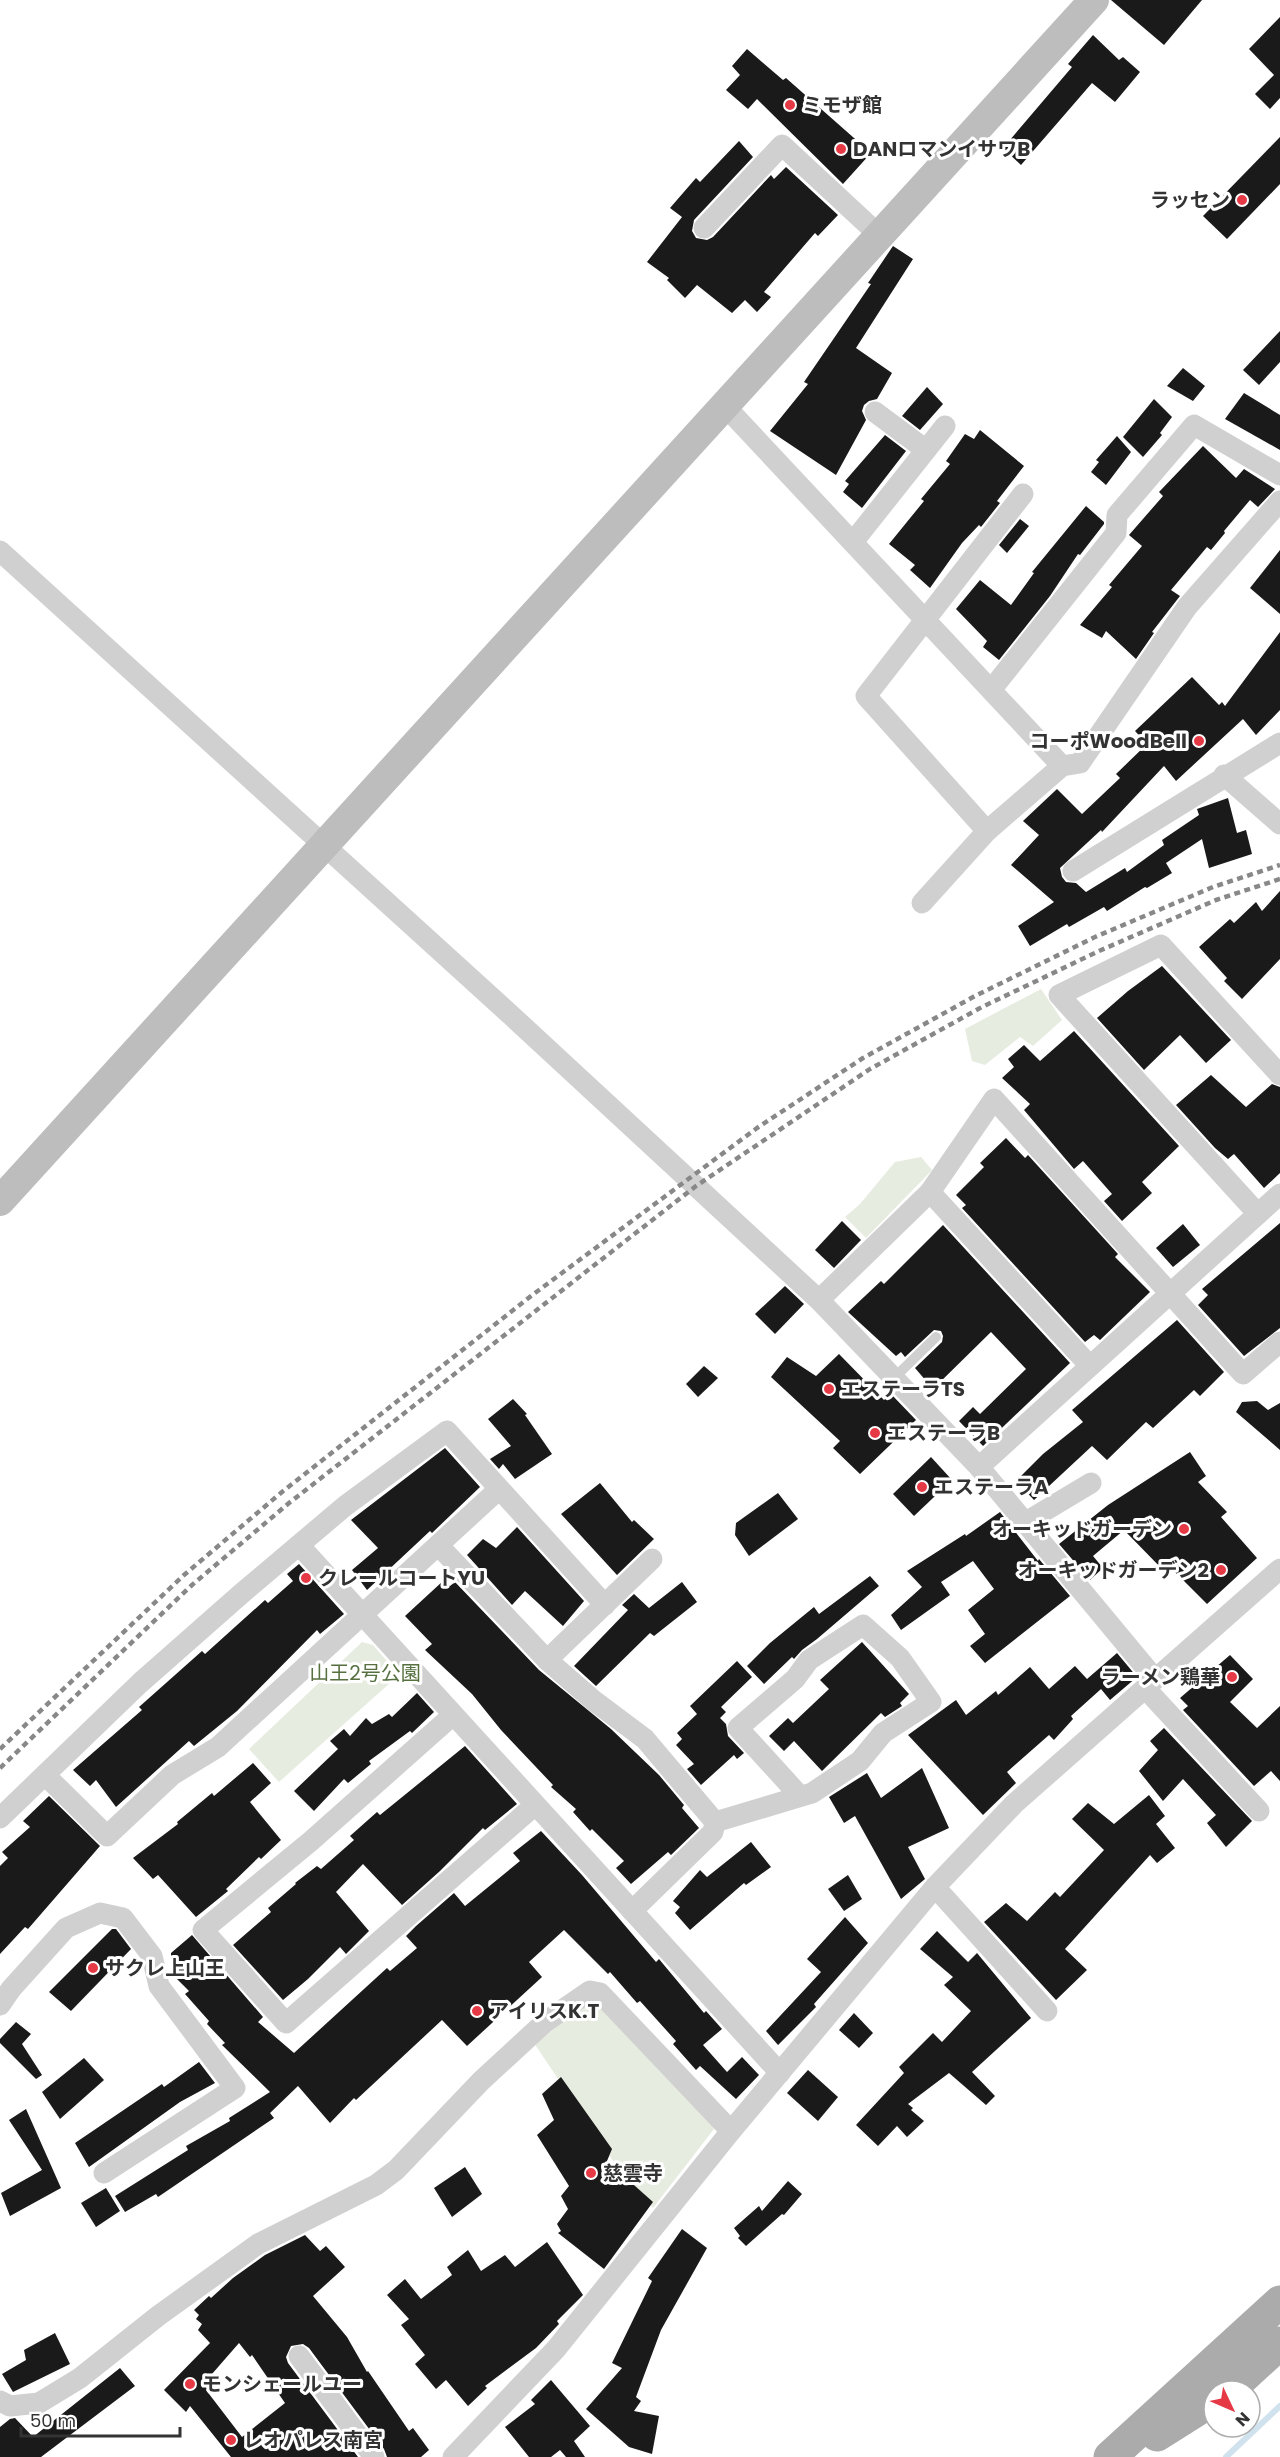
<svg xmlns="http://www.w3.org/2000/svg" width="1280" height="2457" viewBox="0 0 1280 2457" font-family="Poppins,'Noto Sans JP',sans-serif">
<rect width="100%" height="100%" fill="#fff"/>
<g fill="#e6ecdf">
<path d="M1041 989 1062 1020 1033 1046 1020 1037 985 1065 972 1061 965 1029Z"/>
<path d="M921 1157 932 1170 866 1238 845 1217 860 1204 895 1162Z"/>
<path d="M362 1642 373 1645 399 1675 279 1782 249 1749Z"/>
<path d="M589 1999 601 2002 717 2125 653 2208 611 2158 534 2043Z"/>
</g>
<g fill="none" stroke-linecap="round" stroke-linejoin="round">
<path stroke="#cfe2ee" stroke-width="6" d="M1226 2457 1280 2406"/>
</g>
<g fill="#1a1a1a" fill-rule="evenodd">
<path d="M1111 0H1202L1164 45Z"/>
<path d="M1280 17V98L1270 109 1255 94 1274 75 1249 49Z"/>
<path d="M1093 35 1119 60 1123 57 1140 72 1115 102 1092 83 1021 165 1003 148 1072 67 1068 64Z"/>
<path d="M747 49 783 80 786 78 871 153 843 184 757 99 748 109 726 90 740 75 732 66Z"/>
<path d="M1280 137V184L1227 239 1203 216Z"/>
<path d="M739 141 753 157 694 220 692 231 696 238 707 240 713 237 771 175 774 179 786 167 838 215 818 236 815 233 764 292 771 297 757 312 745 300 732 313 697 285 685 298 667 280 669 278 647 262 682 217 670 208 696 178 700 182Z"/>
<path d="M893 246 913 259 856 348 892 373 877 399 869 401 864 405 862 411 866 420 836 475 770 431 808 384 804 382 871 284 868 283Z"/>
<path d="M1280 331V362L1259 385 1243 370Z"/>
<path d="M1183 368 1205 386 1193 401 1167 386Z"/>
<path d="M927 387 943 404 920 430 902 416Z"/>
<path d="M1244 393 1280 415V450L1225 419Z"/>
<path d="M1154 399 1172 417 1160 433 1162 435 1143 457 1123 437Z"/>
<path d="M980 430 1024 466 997 501 1000 503 981 527 979 525 962 543 930 588 910 570 915 565 889 544 924 501 921 499 950 464 946 461 965 434 974 439Z"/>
<path d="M885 435 906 451 862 508 843 492 849 484 845 481Z"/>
<path d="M1117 436 1131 452 1106 485 1091 472 1099 462 1096 460Z"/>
<path d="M1203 446 1236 478 1244 469 1275 489 1258 507 1250 500 1224 531 1225 533 1211 550 1207 547 1171 590 1180 596 1152 632 1154 633 1136 659 1106 631 1102 638 1080 625 1112 587 1109 585 1142 546 1129 535 1163 496 1159 492Z"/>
<path d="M1086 506 1104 522V524L1080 555 1078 554 1050 596 999 660 983 647 987 641 956 609 980 580 1011 605 1034 573 1032 572Z"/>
<path d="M1020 519 1029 526 1007 553 999 545Z"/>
<path d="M1280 550V614L1250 588Z"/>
<path d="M1280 632V710L1256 735 1243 719 1176 781 1164 766 1102 832 1101 830 1060 868 1062 877 1066 882 1076 883 1086 892 1125 868 1127 872 1164 845 1162 840 1199 815 1197 809 1228 798 1237 833 1246 830 1252 854 1209 868 1202 839 1166 863 1172 873 1147 888 1145 887 1107 911 1104 907 1069 927 1067 924 1030 946 1018 926 1054 902 1011 865 1039 835 1023 821 1057 789 1082 814 1120 778 1116 774 1147 744 1135 731 1192 677 1219 705 1222 702 1225 706Z"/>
<path d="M1280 891V959L1242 999 1224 981 1227 978 1199 947 1230 919 1234 923 1256 902 1262 911Z"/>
<path d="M1162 966 1231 1040 1206 1063 1180 1035 1144 1070 1097 1018 1128 991Z"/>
<path d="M1074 1031 1179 1146 1142 1182 1152 1193 1122 1221 1104 1201 1112 1194 1083 1161 1074 1169 1024 1110 1030 1104 1002 1078 1014 1067 1008 1059 1024 1045 1040 1061Z"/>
<path d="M1211 1075 1246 1107 1272 1084 1280 1087V1173L1264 1188 1234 1154 1228 1159 1215 1148 1176 1105Z"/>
<path d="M1006 1138 1025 1158 1028 1155 1118 1254 1115 1257 1150 1292 1100 1340 1094 1335 1085 1342 962 1208 966 1205 956 1195 984 1167 980 1163Z"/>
<path d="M842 1221 861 1240 834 1268 815 1250Z"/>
<path d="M1280 1223V1328L1244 1356 1198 1305 1208 1295 1202 1289Z"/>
<path d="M1183 1224 1200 1245 1173 1267 1156 1248Z"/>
<path d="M943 1225 1070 1363 983 1446 959 1421 973 1407 980 1414 1026 1369 991 1332 933 1389 915 1368 942 1342 943 1336 941 1331 934 1330 905 1357 901 1352 896 1356 848 1312 881 1281 884 1284Z"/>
<path d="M785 1286 804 1304 775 1334 755 1314Z"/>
<path d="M1177 1320 1224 1372 1200 1396 1194 1390 1153 1428 1146 1422 1107 1460 1092 1446 1034 1500 1016 1481 1043 1454 1083 1422 1072 1410Z"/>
<path d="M839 1354 884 1400 891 1394 916 1420 860 1474 833 1448 840 1441 771 1377 787 1357 816 1376Z"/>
<path d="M704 1366 718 1378 698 1397 686 1384Z"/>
<path d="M513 1399 527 1414 525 1415 552 1454 515 1479 503 1464 499 1469 490 1459 511 1446 488 1419Z"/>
<path d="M1257 1401 1268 1410 1280 1403V1450L1236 1412 1242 1402Z"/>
<path d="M445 1448 480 1487 432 1533 430 1531 367 1590 352 1570 378 1548 351 1520Z"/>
<path d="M1190 1452 1206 1476 1198 1482 1227 1512 1221 1517 1257 1558 1207 1604 1169 1566 1164 1571 1124 1530 1093 1556 1103 1568 1090 1580 1059 1544 1108 1505Z"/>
<path d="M931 1457 952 1480 914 1516 893 1494Z"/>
<path d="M600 1483 632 1522 634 1520 654 1539 617 1575 561 1514Z"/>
<path d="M778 1493 798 1519 749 1556 735 1535 736 1523Z"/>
<path d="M1000 1512 1038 1561 1039 1559 1070 1596 985 1663 970 1646 985 1634 968 1610 994 1589 973 1561 941 1582 950 1595 901 1630 891 1615 922 1587 907 1571 965 1534 966 1536Z"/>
<path d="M517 1527 584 1601 563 1626 525 1591 512 1605 467 1555 483 1539 496 1548Z"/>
<path d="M299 1564 344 1614 320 1634 317 1630 237 1711 194 1746 189 1741 116 1807 96 1780 90 1786 73 1770 142 1710 139 1707 202 1651 205 1654 265 1600 268 1603 293 1581 287 1574Z"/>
<path d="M870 1576 879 1586 817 1639 802 1650 794 1659 792 1657 764 1684 747 1666 770 1643 814 1607 819 1614Z"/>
<path d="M443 1581 450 1586 455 1582 539 1670 611 1729 659 1775 684 1805 682 1808 699 1828 671 1855 668 1852 631 1884 616 1868 624 1861 592 1829 590 1831 573 1812 576 1809 551 1787 553 1785 501 1730 472 1694 425 1650 432 1644 405 1616Z"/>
<path d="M682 1582 697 1602 654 1636 650 1633 596 1686 574 1666 628 1610 622 1605 634 1594 649 1608Z"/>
<path d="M862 1642 909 1694 900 1703 902 1706 885 1717 881 1713 822 1771 794 1741 784 1751 769 1736 788 1718 793 1723 829 1689 820 1680Z"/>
<path d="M1117 1653 1137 1677 1110 1700 1101 1689 1071 1716 1073 1719 1054 1740 1049 1735 1007 1772 1016 1783 983 1815 908 1735 956 1700 966 1715 996 1691 998 1695 1030 1667 1049 1689 1075 1666 1087 1679Z"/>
<path d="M1230 1655 1253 1679 1230 1702 1257 1728 1280 1706V1781L1271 1771 1254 1786 1183 1710 1188 1706 1180 1698Z"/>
<path d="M737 1661 752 1677 721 1707 726 1712 720 1718 726 1724 728 1736 744 1753 737 1759 734 1755 701 1785 687 1769 694 1764 676 1745 682 1739 677 1733 697 1714 690 1706Z"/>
<path d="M417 1693 434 1712 412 1733 410 1731 369 1761 371 1764 348 1783 344 1779 314 1811 294 1791 338 1749 330 1741 344 1729 350 1736 366 1718 372 1724 389 1714 392 1717Z"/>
<path d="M1164 1728 1252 1821 1226 1847 1207 1823 1216 1815 1183 1779 1163 1801 1139 1771 1158 1750 1150 1741Z"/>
<path d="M465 1746 517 1804 485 1830 483 1828 440 1871 402 1905 363 1864 336 1892 369 1931 346 1954 340 1947 308 1979 283 2000 233 1945 271 1912 268 1908 296 1884 295 1883 317 1866 321 1869 354 1840 350 1836 377 1812 380 1815Z"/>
<path d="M253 1763 271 1783 250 1802 281 1840 261 1859 259 1857 226 1889 228 1891 196 1917 158 1875 153 1879 133 1858 178 1824 177 1822 212 1793 214 1796Z"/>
<path d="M922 1768 949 1828 908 1847 925 1879 901 1899 855 1816 844 1823 829 1797 867 1773 881 1798Z"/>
<path d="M1149 1795 1165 1816 1156 1824 1175 1848 1157 1863 1150 1855 1065 1949 1087 1970 1056 2000 984 1922 1006 1903 1027 1921 1055 1892 1060 1897 1104 1850 1072 1819 1088 1803 1114 1824Z"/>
<path d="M49 1796 100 1846 28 1929 25 1927 0 1954V1866L8 1858 2 1852 30 1827 23 1821Z"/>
<path d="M541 1831 582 1875 656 1962 659 1959 704 2013 706 2011 722 2029 703 2045 727 2072 742 2057 759 2075 736 2099 700 2066 696 2070 673 2044 676 2041 640 2001 637 2003 610 1972 608 1974 564 1930 529 1962 542 1977 467 2046 442 2020 356 2100 354 2098 330 2123 298 2086 270 2113 274 2118 158 2197 156 2194 125 2212 115 2196 188 2150 186 2146 230 2121 229 2118 270 2092 222 2045 225 2043 207 2024 209 2021 185 1994 189 1991 171 1973V1953L192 1935 263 2017 258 2022 294 2053 387 1968 390 1971 417 1948 406 1936 416 1926 454 1893 465 1906 520 1861 513 1853Z"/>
<path d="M751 1842 771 1867 746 1885 744 1883 690 1930 675 1913 680 1907 673 1901 700 1870 707 1877Z"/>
<path d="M848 1875 862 1899 844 1911 828 1889Z"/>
<path d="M845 1917 868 1943 814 2004 816 2007 778 2045 766 2031 821 1972 807 1959Z"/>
<path d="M112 1929H116L131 1949 71 2011 49 1992Z"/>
<path d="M937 1931 968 1962 977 1953 1031 2018 972 2072 995 2096 986 2105 949 2073 908 2104 913 2108 911 2110 924 2121 907 2137 897 2126 878 2146 856 2125 904 2073 899 2067 933 2033 942 2042 971 2011 944 1985 953 1977 920 1949Z"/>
<path d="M854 2013 873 2033 859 2048 839 2030Z"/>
<path d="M16 2022 31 2034 22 2044 42 2075 36 2079 0 2043V2039Z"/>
<path d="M84 2058 104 2080 60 2119 42 2092Z"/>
<path d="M199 2062 215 2083 180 2102 89 2167 75 2143 162 2084 164 2087Z"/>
<path d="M808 2070 838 2097 818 2121 787 2093Z"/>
<path d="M561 2077 612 2149 607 2161 653 2202 604 2269 558 2233 561 2231 557 2224 568 2209 561 2196 569 2186 537 2135 554 2120 542 2094Z"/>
<path d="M26 2109 61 2188 10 2216 1 2193 42 2170 9 2120Z"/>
<path d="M465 2167 482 2194 452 2217 434 2188Z"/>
<path d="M788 2181 802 2194 784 2215 782 2214 746 2246 738 2238 740 2236 734 2228 759 2206 762 2211Z"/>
<path d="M106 2188 120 2211 96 2227 81 2203Z"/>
<path d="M682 2229 707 2248 661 2330 636 2397 641 2401 634 2411 659 2416 652 2454 629 2447 586 2409 622 2368 612 2363 652 2281 648 2278Z"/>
<path d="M305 2235 320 2251 326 2246 345 2267 313 2296 347 2337 367 2372 368 2371 409 2431 413 2428 429 2450 421 2457H387L384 2449 309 2348 303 2344 291 2346 286 2357 288 2363 358 2457H231L190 2406 186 2412 164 2390 210 2343 198 2330 202 2324 196 2319 199 2315 194 2310 209 2296 211 2298 233 2278 265 2255ZM239 2343 250 2357 252 2355 285 2403 242 2437 206 2390 216 2379 212 2374Z"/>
<path d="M547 2242 583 2295 557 2321 559 2324 536 2348 485 2386 487 2388 468 2406 446 2380 436 2389 415 2364 425 2355 401 2325 409 2319 387 2295 405 2279 421 2299 452 2275 447 2267 468 2250 481 2271 505 2255 515 2267Z"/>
<path d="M55 2333 70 2364 13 2392 2 2374 26 2360 24 2350Z"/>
<path d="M120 2368 135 2386 41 2457H0V2427L10 2419 15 2418 33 2437Z"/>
<path d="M551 2380 590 2426 574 2441 585 2457H566L560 2450 551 2457H529L505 2427 535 2404 531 2400Z"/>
</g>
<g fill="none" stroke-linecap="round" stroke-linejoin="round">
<path stroke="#d0d0d0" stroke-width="10" d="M894 1378 936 1337"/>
<g stroke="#d0d0d0" stroke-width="21">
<path d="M704 228 782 145 880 236"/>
<path d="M724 405 1062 766"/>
<path d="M875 412 926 450"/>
<path d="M853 542 945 426"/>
<path d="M0 551 513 1017 819 1300 979 1467 1155 1679"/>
<path d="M991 690 1116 533 1117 515 1194 425 1280 475"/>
<path d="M1224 775 1280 824"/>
<path d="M987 831 866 696 1023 494"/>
<path d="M1073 871 1280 743"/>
<path d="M922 903 987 831 1062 766 1080 763 1187 607 1280 501"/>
<path d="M930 1192 1090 1366"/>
<path d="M1258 1214 1059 995 1161 945 1280 1075"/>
<path d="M819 1300 930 1192 994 1099 1243 1374 1280 1342"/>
<path d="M979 1467 1280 1194"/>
<path d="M1026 1522 1091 1483"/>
<path d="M299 1545 780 2073"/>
<path d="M438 1545 547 1660 593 1700 645 1739 715 1822 713 1832 632 1911"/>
<path d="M547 1660 652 1559"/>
<path d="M1145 1688 1259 1811"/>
<path d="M453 1715 311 1841 203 1930 286 2023 535 1805"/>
<path d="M45 1775 107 1836 172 1775 218 1747 498 1490"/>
<path d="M0 1818 140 1683 241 1594 345 1506 447 1431 605 1605"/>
<path d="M715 1822 812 1793 860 1761 883 1733 931 1702 900 1658 863 1625 809 1660 795 1679 738 1728 799 1795"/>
<path d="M935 1887 1047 2011"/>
<path d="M0 2005 11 1989 66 1928 100 1913 123 1918 152 1956 159 1986 235 2088 104 2173"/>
<path d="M299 2356 374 2457"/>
<path d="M0 2401 10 2406 39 2403 80 2378 158 2316 258 2244 376 2185 396 2170 481 2081 545 2022 590 1991 600 1993 731 2131"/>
<path d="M453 2457 556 2349 731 2131 935 1887 1014 1804 1280 1569"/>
</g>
<path stroke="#bdbdbd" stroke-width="30" d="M0 1201 1094 0"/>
<g stroke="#ababab" stroke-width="33">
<path d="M1228 2391 1280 2343"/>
<path d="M1157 2435 1214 2399"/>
<path d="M1110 2457 1280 2302"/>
</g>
<g stroke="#888" stroke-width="4.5" stroke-dasharray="6 4.5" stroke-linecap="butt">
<path d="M0 1749 184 1575 282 1492 531 1296 757 1128 863 1058 975 996 1095 937 1213 887 1280 865"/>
<path d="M0 1768 192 1585 289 1503 696 1186 870 1069 982 1007 1099 951 1216 900 1280 879"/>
</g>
</g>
<g fill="#e63946" stroke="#fff" stroke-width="2">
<circle cx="790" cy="105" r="6"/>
<circle cx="841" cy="149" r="6"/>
<circle cx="1242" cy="200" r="6"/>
<circle cx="1199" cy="741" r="6"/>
<circle cx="829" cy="1389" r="6"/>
<circle cx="875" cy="1433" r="6"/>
<circle cx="922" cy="1487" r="6"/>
<circle cx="1184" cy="1529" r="6"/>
<circle cx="1221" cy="1570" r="6"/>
<circle cx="306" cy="1578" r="6"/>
<circle cx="1232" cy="1677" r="6"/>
<circle cx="93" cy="1968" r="6"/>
<circle cx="477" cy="2011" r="6"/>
<circle cx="591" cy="2173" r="6"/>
<circle cx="190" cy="2384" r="6"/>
<circle cx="231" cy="2440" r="6"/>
</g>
<g text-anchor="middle" stroke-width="6" stroke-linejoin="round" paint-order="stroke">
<g font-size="20" font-weight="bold" fill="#333" stroke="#fff" text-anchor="start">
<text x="802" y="112">ミモザ館</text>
<text x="853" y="156">DANロマンイサワB</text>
<text x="1230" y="207" text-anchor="end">ラッセン</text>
<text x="1187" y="748" text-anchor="end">コーポWoodBell</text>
<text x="841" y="1396">エステーラTS</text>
<text x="887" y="1440">エステーラB</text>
<text x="934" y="1494">エステーラA</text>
<text x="1172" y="1536" text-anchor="end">オーキッドガーデン</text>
<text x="1209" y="1577" text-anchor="end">オーキッドガーデン2</text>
<text x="318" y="1585">クレールコートYU</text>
<text x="1220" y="1684" text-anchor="end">ラーメン鶏華</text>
<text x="105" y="1975">サクレ上山王</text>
<text x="489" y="2018">アイリスK.T</text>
<text x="603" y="2180">慈雲寺</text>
<text x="202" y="2391">モンシェールユー</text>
<text x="243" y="2447">レオパレス南宮</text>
</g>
<g font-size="20" fill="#56703f" stroke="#fff">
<text x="365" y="1680">山王2号公園</text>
</g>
</g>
<g transform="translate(1232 2409) rotate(134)"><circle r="28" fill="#ffffff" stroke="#adadad" stroke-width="1.5"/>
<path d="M0-4.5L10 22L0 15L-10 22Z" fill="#e63946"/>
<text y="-9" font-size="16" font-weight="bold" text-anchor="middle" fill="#333333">N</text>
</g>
<path d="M21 2427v9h159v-9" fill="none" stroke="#333333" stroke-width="3"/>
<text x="30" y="2427" font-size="18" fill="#333333" stroke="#ffffff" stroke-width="4.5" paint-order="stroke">50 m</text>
</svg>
